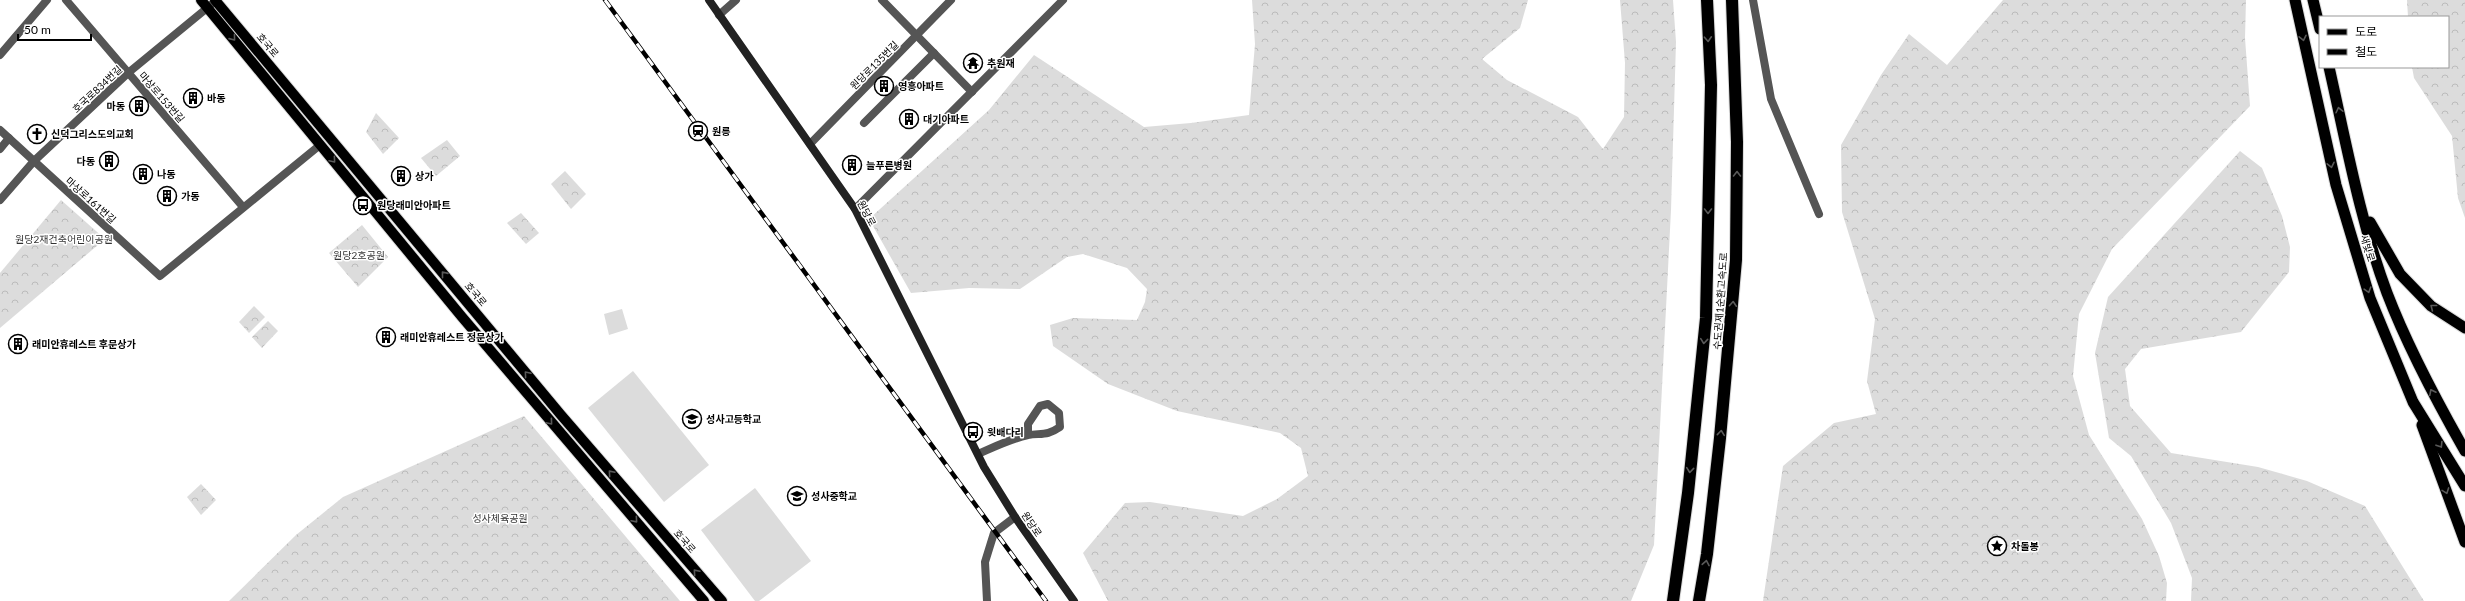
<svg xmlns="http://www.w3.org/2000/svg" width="2465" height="601" viewBox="0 0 2465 601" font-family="Lato,'Noto Sans KR',sans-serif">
<defs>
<pattern id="forest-crowns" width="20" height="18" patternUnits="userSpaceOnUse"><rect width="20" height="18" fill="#dcdcdc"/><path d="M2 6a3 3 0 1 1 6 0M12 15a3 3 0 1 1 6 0" fill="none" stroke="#bbb"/></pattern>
</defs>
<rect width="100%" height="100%" fill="#fff"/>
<g fill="#dcdcdc">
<path d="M622 309 628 329 609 335 604 314Z"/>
<path d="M633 371 709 465 664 502 588 408Z"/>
<path d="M755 488 811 561 759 601H755L701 530Z"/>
</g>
<g fill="url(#forest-crowns)">
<path d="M1252 0H1528L1520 28 1482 59 1507 80 1578 117 1603 149 1624 117 1625 63 1620 0H1673L1676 42 1671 210 1654 545 1631 601H1108L1083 553 1125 503 1150 502 1243 516 1277 499 1308 476 1301 448 1280 433 1177 411 1108 384 1053 346 1050 325 1073 318 1137 320 1145 302 1147 289 1127 268 1083 254 1067 257 1020 289 969 288 911 293 869 219 989 110 1034 55 1144 127 1191 123 1249 115 1255 44Z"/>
<path d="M2003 0H2246L2245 38 2250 106 2112 249 2079 314 2073 376 2089 435 2142 519 2159 556 2167 583 2166 601H1763L1783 466 1834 423 1876 414 1867 381 1875 319 1842 212 1841 145 1881 75 1909 34 1947 65Z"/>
<path d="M2407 0H2465V218L2458 198 2452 136 2414 78 2412 67H2448V17H2408Z"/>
<path d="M376 113 399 138 383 154 366 132Z"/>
<path d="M447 140 460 156 436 176 421 158Z"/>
<path d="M2240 151 2262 168 2282 216 2290 247 2289 272 2241 332 2141 349 2125 369 2130 406 2171 453 2258 467 2307 481 2365 506 2424 601H2191L2192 578 2171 523 2131 456 2109 438 2095 353 2108 297Z"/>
<path d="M565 171 586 194 571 209 551 184Z"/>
<path d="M61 200 105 239 0 328V273Z"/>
<path d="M521 213 539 233 526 244 507 223Z"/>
<path d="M362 225 388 257 358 287 329 253Z"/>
<path d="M254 306 265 317 249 333 239 322Z"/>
<path d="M268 321 278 331 262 348 252 337Z"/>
<path d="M524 416 680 601H229L296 535 343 497Z"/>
<path d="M201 484 216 500 201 515 187 497Z"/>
</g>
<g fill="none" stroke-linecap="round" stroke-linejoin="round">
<g stroke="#dbdbdb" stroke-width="12">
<g id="primary">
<path d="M201 0 462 317 704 601"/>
<path d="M215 0 561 415 722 601"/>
</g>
</g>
<g stroke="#dbdbdb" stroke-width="13">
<g id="trunk">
<path d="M2295 0 2336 185 2370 298 2413 402 2465 486"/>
<path d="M2313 0 2320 29"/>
<path d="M2329 67C2346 142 2360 221 2387 293 2408 348 2436 400 2465 451"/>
<path d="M2370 222 2400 274 2431 306 2465 328"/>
<path d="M2422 425 2465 542"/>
</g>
</g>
<g stroke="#dbdbdb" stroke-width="14">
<g id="motorway">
<path d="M1673 601 1688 493 1706 318 1711 85 1707 0"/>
<path d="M1699 601 1707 554 1720 438 1736 260 1737 142 1732 0"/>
</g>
</g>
<g stroke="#555" stroke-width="8">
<path d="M66 0 243 207"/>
<path d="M882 0 972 92"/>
<path d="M1753 0 1771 99 1819 214"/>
<path d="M719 15 736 0"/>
<path d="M864 123 934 53"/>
<path d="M0 130 160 276 320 145"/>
<path d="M810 144 951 0"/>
<path d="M0 149 9 138"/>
<path d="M0 200 34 161 128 73 212 4"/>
<path d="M855 209 1063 0"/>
<path d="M978 454C994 447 1010 439 1028 435 1042 433 1047 436 1060 427L1059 413 1048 404 1040 406 1028 424V435"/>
<path d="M987 601 985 562 994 533 1015 517"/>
</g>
<path stroke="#555" stroke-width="8" d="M0 55 47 0"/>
<path stroke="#222" stroke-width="8" d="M709 0 855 209 984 467 1015 517 1074 601"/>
<use href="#primary" stroke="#000" stroke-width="10"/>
<use href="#trunk" stroke="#000" stroke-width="11"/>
<use href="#motorway" stroke="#000" stroke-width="12"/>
<g stroke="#000" stroke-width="4.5">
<path id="rail" d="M605 0 1046 601"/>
</g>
<use href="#rail" stroke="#fff" stroke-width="3" stroke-dasharray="9" stroke-linecap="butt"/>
</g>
<defs><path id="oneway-chevron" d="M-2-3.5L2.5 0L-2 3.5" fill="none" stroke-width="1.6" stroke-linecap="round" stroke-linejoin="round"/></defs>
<g stroke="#595959">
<use href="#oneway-chevron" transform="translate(233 38) rotate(51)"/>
<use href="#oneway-chevron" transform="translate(2303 38) rotate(78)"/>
<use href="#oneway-chevron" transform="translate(1708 39) rotate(87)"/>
<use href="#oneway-chevron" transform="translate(2339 110) rotate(-103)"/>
<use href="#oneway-chevron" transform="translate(333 160) rotate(50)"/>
<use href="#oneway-chevron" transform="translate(2331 165) rotate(78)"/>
<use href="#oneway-chevron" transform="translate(1737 174) rotate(-90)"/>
<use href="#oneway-chevron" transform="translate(1708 211) rotate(90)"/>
<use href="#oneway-chevron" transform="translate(444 274) rotate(-129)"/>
<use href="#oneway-chevron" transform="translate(2368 290) rotate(73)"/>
<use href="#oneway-chevron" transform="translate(1733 304) rotate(-86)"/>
<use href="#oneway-chevron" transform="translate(2433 307) rotate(-142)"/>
<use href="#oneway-chevron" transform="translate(1704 341) rotate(96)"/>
<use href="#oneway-chevron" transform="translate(527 374) rotate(-130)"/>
<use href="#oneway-chevron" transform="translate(2432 392) rotate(-117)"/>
<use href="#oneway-chevron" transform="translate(550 422) rotate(50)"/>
<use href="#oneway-chevron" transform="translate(1721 433) rotate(-84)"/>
<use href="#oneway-chevron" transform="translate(2440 445) rotate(58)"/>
<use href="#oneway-chevron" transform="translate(1690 470) rotate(96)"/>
<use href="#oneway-chevron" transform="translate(611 473) rotate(-131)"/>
<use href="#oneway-chevron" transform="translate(2446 491) rotate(70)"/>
<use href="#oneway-chevron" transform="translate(635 520) rotate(49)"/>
<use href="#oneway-chevron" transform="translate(1706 563) rotate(-80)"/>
<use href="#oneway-chevron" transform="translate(696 572) rotate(-131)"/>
</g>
<defs>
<g id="temple-ring" transform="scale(1)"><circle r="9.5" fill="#fff" stroke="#000" stroke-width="1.5"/><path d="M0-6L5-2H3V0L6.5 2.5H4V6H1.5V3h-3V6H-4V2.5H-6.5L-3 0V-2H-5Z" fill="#000"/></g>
<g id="building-ring" transform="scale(1)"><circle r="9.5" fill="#fff" stroke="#000" stroke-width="1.5"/><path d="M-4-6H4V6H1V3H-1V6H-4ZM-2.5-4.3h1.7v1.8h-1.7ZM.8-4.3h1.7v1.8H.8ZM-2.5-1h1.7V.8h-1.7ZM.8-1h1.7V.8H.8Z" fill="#000"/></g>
<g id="station-ring" transform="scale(1)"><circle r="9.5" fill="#fff" stroke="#000" stroke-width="1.5"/><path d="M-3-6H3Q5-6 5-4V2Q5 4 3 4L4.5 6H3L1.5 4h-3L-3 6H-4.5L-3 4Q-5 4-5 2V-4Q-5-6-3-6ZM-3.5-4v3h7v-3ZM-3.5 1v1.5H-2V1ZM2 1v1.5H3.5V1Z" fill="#000"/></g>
<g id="church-ring" transform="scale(1)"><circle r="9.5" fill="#fff" stroke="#000" stroke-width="1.5"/><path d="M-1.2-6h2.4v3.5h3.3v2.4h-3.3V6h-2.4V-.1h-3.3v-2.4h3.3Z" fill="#000"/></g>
<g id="bus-ring" transform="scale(1)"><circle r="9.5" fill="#fff" stroke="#000" stroke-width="1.5"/><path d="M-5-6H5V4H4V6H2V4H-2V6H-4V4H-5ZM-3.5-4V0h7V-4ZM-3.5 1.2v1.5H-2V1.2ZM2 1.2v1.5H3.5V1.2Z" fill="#000"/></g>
<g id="school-ring" transform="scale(1)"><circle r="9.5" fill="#fff" stroke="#000" stroke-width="1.5"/><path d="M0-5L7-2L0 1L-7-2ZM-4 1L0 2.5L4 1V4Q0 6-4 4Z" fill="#000"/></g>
<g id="sight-ring" transform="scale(1)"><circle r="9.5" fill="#fff" stroke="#000" stroke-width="1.5"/><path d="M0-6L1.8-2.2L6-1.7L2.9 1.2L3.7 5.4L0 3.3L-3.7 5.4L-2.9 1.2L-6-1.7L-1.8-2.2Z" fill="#000"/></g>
</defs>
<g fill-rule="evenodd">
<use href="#temple-ring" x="973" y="63"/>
<use href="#building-ring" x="884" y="86"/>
<use href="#building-ring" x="193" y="98"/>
<use href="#building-ring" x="139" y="106"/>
<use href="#building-ring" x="909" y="119"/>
<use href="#station-ring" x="698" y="131"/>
<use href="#church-ring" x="37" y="134"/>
<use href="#building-ring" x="109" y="161"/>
<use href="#building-ring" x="852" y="165"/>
<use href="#building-ring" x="143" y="174"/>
<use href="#building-ring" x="401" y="176"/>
<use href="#building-ring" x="167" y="196"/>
<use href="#bus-ring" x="363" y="205"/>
<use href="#building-ring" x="386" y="337"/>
<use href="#building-ring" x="18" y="344"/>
<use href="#school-ring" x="692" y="419"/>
<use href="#bus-ring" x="973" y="432"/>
<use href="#school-ring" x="797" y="496"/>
<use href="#sight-ring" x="1997" y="546"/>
</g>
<g text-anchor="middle" stroke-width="3" stroke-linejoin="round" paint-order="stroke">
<g font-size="10" fill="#000" stroke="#fff">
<text transform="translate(268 45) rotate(50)" y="4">호국로</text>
<text transform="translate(874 65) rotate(-45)" y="4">원당로135번길</text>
<text transform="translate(97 89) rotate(-43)" y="4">호국로834번길</text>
<text transform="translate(162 97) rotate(49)" y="4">마상로153번길</text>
<text transform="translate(91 200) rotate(42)" y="4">마상로161번길</text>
<text transform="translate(867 213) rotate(62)" y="4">원당로</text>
<text transform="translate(2368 248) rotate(73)" y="4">새빛로</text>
<text transform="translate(476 294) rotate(50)" y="4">호국로</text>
<text transform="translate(1720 301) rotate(-86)" y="4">수도권제1순환고속도로</text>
<text transform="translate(1032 524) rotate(56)" y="4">원당로</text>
<text transform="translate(685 541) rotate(49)" y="4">호국로</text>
</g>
<g font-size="10" font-weight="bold" fill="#000" stroke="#fff" text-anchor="start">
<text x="987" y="67">추원재</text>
<text x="898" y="90">영흥아파트</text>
<text x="207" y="102">바동</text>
<text x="125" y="110" text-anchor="end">마동</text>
<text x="923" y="123">대기아파트</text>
<text x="712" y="135">원릉</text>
<text x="51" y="138">신덕그리스도의교회</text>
<text x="95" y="165" text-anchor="end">다동</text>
<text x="866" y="169">늘푸른병원</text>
<text x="157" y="178">나동</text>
<text x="415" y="180">상가</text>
<text x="181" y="200">가동</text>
<text x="377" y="209">원당래미안아파트</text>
<text x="400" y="341">래미안휴레스트 정문상가</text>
<text x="32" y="348">래미안휴레스트 후문상가</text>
<text x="706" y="423">성사고등학교</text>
<text x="987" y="436">윗배다리</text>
<text x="811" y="500">성사중학교</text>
<text x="2011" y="550">차돌봉</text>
</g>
<g font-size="10" fill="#333" stroke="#fff">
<text x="64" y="243">원당2재건축어린이공원</text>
<text x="359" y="259">원당2호공원</text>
<text x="500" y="522">성사체육공원</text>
</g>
</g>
<rect x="2319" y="16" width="130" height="52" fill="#ffffff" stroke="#999999"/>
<rect x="2327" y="29" width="20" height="6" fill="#000000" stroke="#999999"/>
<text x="2355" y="36" font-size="12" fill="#000000">도로</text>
<rect x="2327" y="49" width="20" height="6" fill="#000000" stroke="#999999"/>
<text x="2355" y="56" font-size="12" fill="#000000">철도</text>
<path d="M18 34v6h73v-6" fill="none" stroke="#000000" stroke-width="2"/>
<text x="24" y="34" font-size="12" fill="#000000" stroke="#ffffff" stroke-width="3" paint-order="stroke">50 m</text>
</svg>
